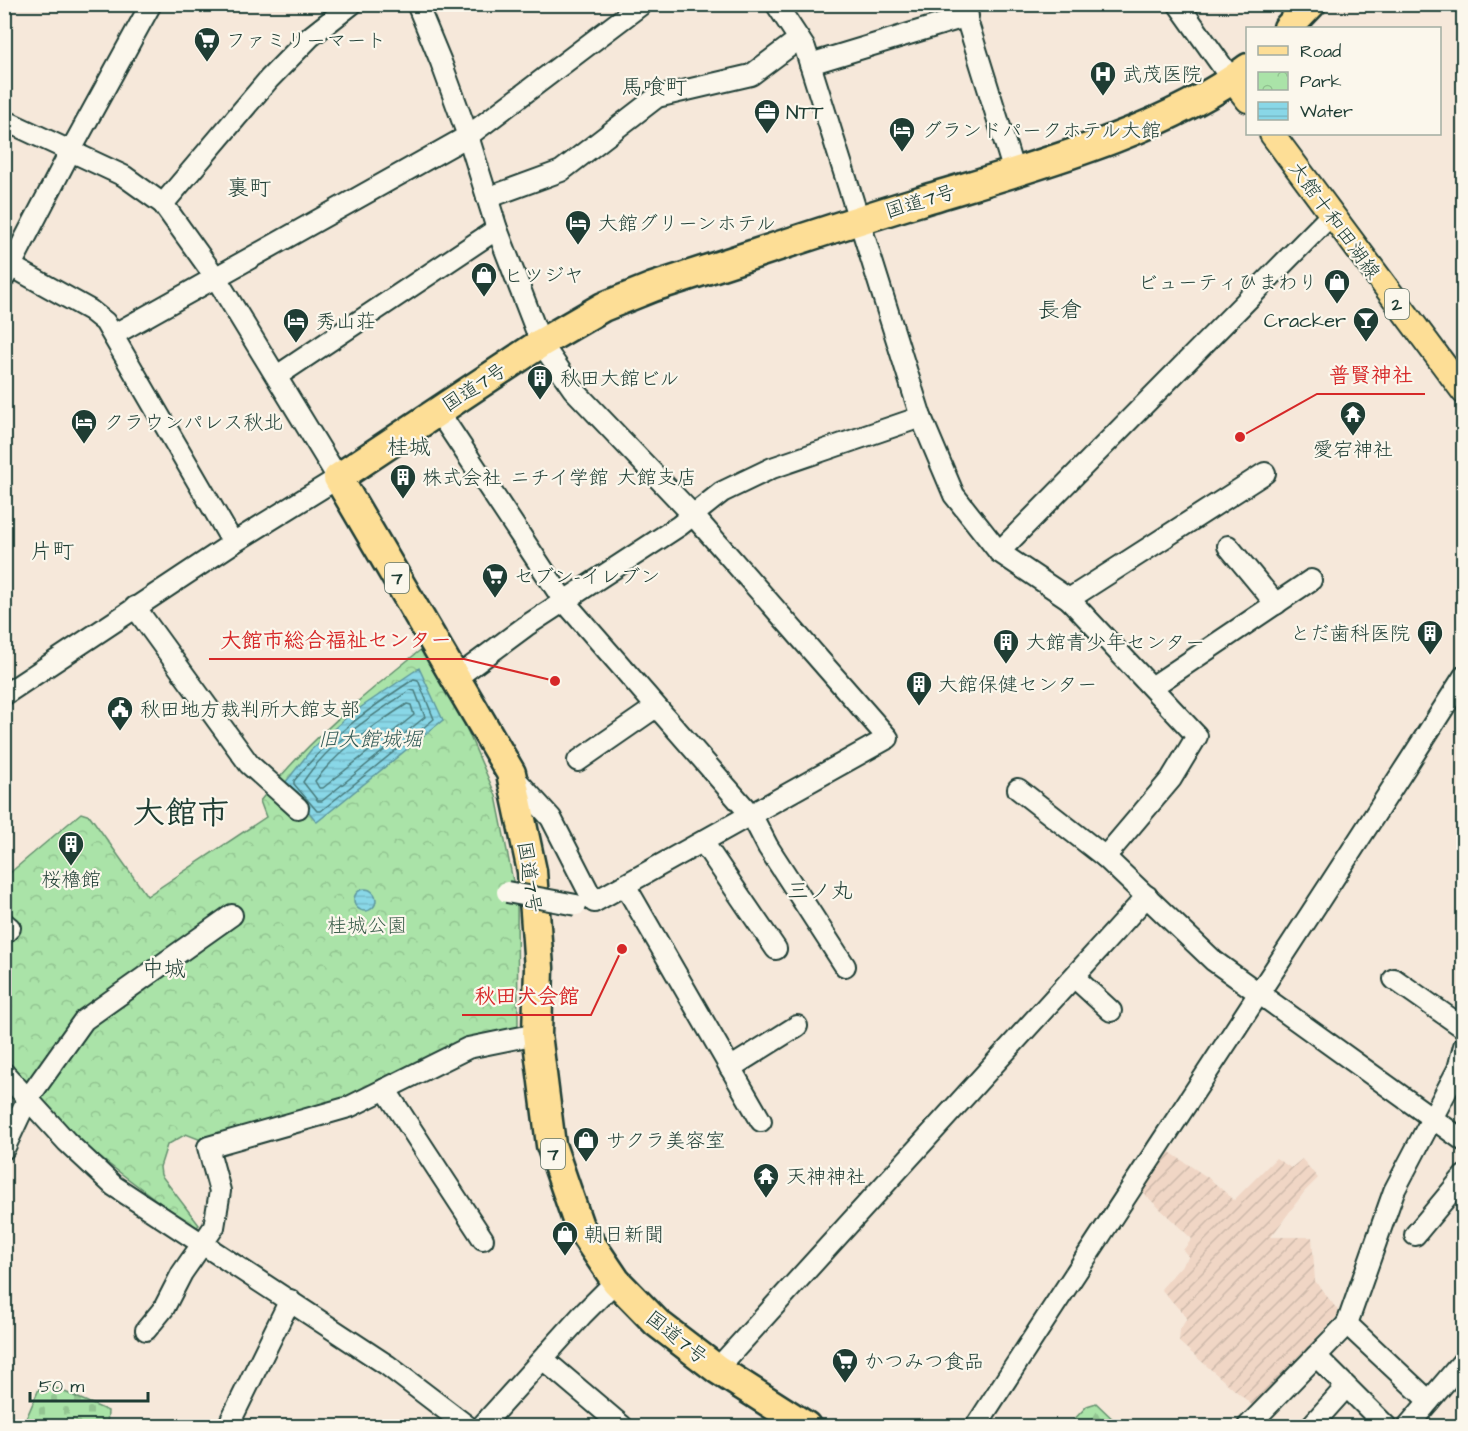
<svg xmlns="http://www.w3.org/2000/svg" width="1468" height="1431" viewBox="0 0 1468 1431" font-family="'Architects Daughter','Klee One',sans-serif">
<defs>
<pattern id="industrial-furrows" width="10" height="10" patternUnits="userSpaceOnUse" patternTransform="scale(1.5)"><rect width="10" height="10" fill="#f0d6c5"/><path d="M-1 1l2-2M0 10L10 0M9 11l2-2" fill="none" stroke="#cdb9aa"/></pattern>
<pattern id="forest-firs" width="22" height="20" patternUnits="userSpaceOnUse" patternTransform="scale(1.5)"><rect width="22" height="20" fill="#aae3a8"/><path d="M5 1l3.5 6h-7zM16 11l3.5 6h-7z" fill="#92c491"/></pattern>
<pattern id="cemetery-stones" width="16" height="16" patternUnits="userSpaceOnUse" patternTransform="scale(1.5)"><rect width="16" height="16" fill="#aae3a8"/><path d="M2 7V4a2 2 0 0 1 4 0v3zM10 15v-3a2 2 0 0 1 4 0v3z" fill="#92c491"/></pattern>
<pattern id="park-crowns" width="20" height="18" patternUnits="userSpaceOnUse" patternTransform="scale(1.5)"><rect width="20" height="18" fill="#aae3a8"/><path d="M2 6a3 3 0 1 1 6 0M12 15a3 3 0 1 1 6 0" fill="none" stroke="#92c491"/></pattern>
<pattern id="water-rules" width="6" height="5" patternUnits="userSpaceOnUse" patternTransform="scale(1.5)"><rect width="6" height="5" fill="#89d7e7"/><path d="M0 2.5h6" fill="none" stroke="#76b9c7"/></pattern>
</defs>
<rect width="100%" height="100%" fill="#f6e8da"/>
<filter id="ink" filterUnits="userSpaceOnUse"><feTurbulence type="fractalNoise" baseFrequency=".0167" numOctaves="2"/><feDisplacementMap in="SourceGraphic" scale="12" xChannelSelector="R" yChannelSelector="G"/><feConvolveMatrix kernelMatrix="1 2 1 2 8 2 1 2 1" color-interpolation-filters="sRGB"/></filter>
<g filter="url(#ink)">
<path fill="url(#industrial-furrows)" d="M1165 1149 1210 1179 1234 1200 1276 1158 1291 1168 1302 1159 1318 1178 1305 1191 1271 1237H1312L1315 1281 1340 1313 1252 1405 1179 1342 1180 1330 1187 1318 1161 1289 1189 1257 1183 1250 1192 1239 1139 1189Z"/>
<path fill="url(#forest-firs)" stroke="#64906e" stroke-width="1.5" d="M1096 1403 1120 1426H1068L1087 1406Z"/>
<path fill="url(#cemetery-stones)" stroke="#64906e" stroke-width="1.5" d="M42 1382 108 1411 107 1426H23Z"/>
<path fill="url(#park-crowns)" stroke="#64906e" stroke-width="1.5" d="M423 648 458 709 496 796 517 901 518 1027 448 1047 345 1099 201 1140 186 1134 167 1145 160 1167 161 1175 199 1225 195 1229 54 1123 5 1062V877L81 813 90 816 147 896 266 817 260 801C307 741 364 695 423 648Z"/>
<g fill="url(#water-rules)" stroke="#5f999f" stroke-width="1.5">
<path d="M419 668 443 720 317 822 285 783 311 750 348 716Z"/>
<circle cx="365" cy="900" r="11"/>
</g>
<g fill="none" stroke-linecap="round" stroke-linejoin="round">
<g stroke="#497b7c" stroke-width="1.5">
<path d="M414 679 418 680 434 719 321 811H317L294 784V781C329 737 367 710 414 679Z"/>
<path d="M410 690 415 691 425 717 322 801H318L303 782C329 742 372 716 410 690Z"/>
<path d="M407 704 411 705 414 715 323 788H319L315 781C340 749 373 726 407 704Z"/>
</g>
<g stroke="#1f3d34" stroke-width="24">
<g id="minor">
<path d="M417 4 441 62 468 136 497 229 541 343 573 389 693 515 888 738 594 902 551 818 513 776"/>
<path d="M776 4 805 48 921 417 954 495 999 552 1069 599 1197 736 1171 779 1105 857"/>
<path d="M962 4 1014 172"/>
<path d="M1178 4 1232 80"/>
<path d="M810 64 968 16"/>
<path d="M4 120 124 176 163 204 216 278 338 478 233 543 4 695"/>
<path d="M487 198 561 171 657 97 751 75 799 39"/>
<path d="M163 204 269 79 310 37 352 4"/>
<path d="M11 266 90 310 105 322 233 543"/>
<path d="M5 277 71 150 151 4"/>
<path d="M113 335 468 136 642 4"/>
<path d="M277 376 497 229"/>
<path d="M438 411 564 601 752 816 768 847 845 966"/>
<path d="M1228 546 1276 604"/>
<path d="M999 552 1332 214"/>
<path d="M1069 599 1265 473"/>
<path d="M135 607 249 764 298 808"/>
<path d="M456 678 526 626 679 526 722 492 772 468 921 417"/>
<path d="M1152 687 1311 580"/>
<path d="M578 761 656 707"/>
<path d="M1018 789 1105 857 1214 961 1464 1141"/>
<path d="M703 842 776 949"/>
<path d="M625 885 761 1121"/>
<path d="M4 923 10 928 4 934"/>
<path d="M1074 977 1111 1011"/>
<path d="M1394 979 1464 1028"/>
<path d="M730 1068 797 1026"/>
<path d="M4 1073 67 1142 114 1186 387 1365 467 1426"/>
<path d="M385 1089 483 1239"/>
<path d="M4 1149 27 1100 84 1020 232 915"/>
<path d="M1415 1235 1464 1176"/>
<path d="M146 1330 164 1308 182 1273 214 1227 220 1191 208 1147 349 1107 468 1048 537 1034"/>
<path d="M1316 1356 1386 1426"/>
<path d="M543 1359 622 1426"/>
<path d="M717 1369 1147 896"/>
<path d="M1429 1401 1347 1324 1394 1191 1458 1069 1464 1046"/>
<path d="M228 1426 290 1300"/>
<path d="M482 1426 582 1315 616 1281"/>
<path d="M976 1426C1138 1176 1304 928 1464 676"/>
<path d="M1248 1426 1347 1324"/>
<path d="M1311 1426 1346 1387"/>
<path d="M1408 1426 1464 1360"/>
</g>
</g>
<g stroke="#1f3d34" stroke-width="28">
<g id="major">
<path d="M1232 80 1248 100"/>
<path d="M1272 134 1464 392"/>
</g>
</g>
<g stroke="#1f3d34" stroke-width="33">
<g id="highway">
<path d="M1288 28 1311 4"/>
<path d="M806 1426 717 1369 657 1323 616 1281 579 1226 551 1145 537 1034 539 968 532 871 511 773 338 478 541 343 603 307 653 287C741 259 828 229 917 202 1020 170 1162 134 1248 68"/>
</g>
</g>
<use href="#minor" stroke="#fbf7ec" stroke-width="20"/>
<use href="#major" stroke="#fdde96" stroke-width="24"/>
<use href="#highway" stroke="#fdde96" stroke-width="28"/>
<g stroke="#1f3d34" stroke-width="24" stroke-linecap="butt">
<path id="minor-bridge" d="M507 892 576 905"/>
</g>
<use href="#minor-bridge" stroke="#fbf7ec" stroke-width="20"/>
</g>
</g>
<defs>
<g id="supermarket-pin" transform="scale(1.35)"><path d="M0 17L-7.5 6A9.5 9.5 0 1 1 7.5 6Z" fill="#1f3d34" stroke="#fbf7ec"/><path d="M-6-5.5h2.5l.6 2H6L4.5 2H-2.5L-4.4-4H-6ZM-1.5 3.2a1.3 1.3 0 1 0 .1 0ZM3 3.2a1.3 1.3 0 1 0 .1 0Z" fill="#fff"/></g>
<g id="hospital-pin" transform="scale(1.35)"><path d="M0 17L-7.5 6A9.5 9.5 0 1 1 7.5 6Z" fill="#1f3d34" stroke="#fbf7ec"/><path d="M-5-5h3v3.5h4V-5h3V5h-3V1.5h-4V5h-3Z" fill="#fff"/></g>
<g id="office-pin" transform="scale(1.35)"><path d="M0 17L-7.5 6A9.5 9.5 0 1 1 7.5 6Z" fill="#1f3d34" stroke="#fbf7ec"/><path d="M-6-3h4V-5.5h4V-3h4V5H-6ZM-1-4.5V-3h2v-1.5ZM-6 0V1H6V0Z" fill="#fff"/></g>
<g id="hotel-pin" transform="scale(1.35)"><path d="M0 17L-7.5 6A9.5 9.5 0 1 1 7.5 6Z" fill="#1f3d34" stroke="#fbf7ec"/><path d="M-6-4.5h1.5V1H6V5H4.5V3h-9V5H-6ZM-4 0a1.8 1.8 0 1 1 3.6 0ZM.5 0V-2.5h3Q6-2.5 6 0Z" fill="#fff"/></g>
<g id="shop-pin" transform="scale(1.35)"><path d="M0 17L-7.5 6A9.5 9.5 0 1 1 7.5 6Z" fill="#1f3d34" stroke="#fbf7ec"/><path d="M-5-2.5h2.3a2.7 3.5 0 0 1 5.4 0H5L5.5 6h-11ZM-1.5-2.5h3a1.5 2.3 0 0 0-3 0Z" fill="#fff"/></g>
<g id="bar-pin" transform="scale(1.35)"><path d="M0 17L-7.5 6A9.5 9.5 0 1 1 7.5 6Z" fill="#1f3d34" stroke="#fbf7ec"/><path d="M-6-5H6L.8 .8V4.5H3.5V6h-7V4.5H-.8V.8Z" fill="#fff"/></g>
<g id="building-pin" transform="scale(1.35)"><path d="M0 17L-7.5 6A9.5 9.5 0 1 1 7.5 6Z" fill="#1f3d34" stroke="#fbf7ec"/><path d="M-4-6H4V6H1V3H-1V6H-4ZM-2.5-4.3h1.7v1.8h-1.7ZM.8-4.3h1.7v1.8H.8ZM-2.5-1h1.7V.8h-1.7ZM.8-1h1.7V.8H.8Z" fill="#fff"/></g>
<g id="temple-pin" transform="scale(1.35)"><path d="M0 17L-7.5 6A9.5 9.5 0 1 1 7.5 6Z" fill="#1f3d34" stroke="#fbf7ec"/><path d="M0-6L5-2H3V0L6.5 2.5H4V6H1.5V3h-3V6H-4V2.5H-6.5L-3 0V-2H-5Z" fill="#fff"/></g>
<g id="civic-pin" transform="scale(1.35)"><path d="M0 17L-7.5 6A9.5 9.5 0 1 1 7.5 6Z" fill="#1f3d34" stroke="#fbf7ec"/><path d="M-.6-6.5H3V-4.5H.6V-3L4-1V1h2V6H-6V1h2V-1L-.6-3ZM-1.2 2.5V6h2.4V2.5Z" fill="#fff"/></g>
</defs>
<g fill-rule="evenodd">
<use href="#supermarket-pin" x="207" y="40"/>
<use href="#hospital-pin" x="1103" y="74"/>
<use href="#office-pin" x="767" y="112"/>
<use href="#hotel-pin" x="902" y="130"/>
<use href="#hotel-pin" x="578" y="223"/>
<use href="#shop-pin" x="484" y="275"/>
<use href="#shop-pin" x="1337" y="282"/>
<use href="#bar-pin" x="1366" y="320"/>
<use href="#hotel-pin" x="296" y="321"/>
<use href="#building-pin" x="540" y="378"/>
<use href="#temple-pin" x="1353" y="414"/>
<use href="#hotel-pin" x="84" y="422"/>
<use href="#building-pin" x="403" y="477"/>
<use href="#supermarket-pin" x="495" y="576"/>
<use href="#building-pin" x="1430" y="633"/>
<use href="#building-pin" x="1006" y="642"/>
<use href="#building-pin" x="919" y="684"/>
<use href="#civic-pin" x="120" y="709"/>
<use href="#building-pin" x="71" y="844"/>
<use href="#shop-pin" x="586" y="1140"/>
<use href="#temple-pin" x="766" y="1176"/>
<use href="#shop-pin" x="565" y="1234"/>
<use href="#supermarket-pin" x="845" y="1361"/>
</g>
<g text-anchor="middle" stroke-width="4.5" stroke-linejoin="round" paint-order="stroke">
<g fill="#fbf7ec" stroke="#61756b" stroke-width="1.5">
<rect x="1385" y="289" width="24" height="30" rx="4.5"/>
<rect x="385" y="563" width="24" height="30" rx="4.5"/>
<rect x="541" y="1139" width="24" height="30" rx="4.5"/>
</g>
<g font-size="18" font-weight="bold" fill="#1f3d34">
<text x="1397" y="310">2</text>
<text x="397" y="584">7</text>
<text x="553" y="1160">7</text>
</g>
<g font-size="20" fill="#1f3d34" stroke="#fbf7ec" text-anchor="start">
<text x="226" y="47">ファミリーマート</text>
<text x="1122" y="81">武茂医院</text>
<text x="786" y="119">NTT</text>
<text x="922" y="137">グランドパークホテル大館</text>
<text x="598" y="230">大館グリーンホテル</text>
<text x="504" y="282">ヒツジヤ</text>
<text x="1318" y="289" text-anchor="end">ビューティひまわり</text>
<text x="1346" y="327" text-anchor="end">Cracker</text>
<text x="316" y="328">秀山荘</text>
<text x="560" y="385">秋田大館ビル</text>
<text x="104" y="429">クラウンパレス秋北</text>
<text x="1353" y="456" text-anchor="middle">愛宕神社</text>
<text x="422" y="484">株式会社 ニチイ学館 大館支店</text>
<text x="514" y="583">セブン-イレブン</text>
<text x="1410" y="640" text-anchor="end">とだ歯科医院</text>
<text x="1026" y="649">大館青少年センター</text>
<text x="938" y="691">大館保健センター</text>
<text x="140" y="716">秋田地方裁判所大館支部</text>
<text x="71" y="886" text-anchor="middle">桜櫓館</text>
<text x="606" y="1147">サクラ美容室</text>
<text x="786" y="1183">天神神社</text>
<text x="584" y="1241">朝日新聞</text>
<text x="864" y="1368">かつみつ食品</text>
</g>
<g font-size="20" fill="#1f3d34" stroke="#fbf7ec">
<text transform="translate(920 201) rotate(-17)" y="7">国道7号</text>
<text transform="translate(1335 220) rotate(54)" y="7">大館十和田湖線</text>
<text transform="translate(474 387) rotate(-33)" y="7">国道7号</text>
<text transform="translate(530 877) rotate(82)" y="7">国道7号</text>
<text transform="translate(677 1337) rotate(39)" y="7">国道7号</text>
</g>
<g font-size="20" fill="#3b5e4b" stroke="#fbf7ec">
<text x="367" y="932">桂城公園</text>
</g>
<g font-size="21" font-style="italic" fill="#345c58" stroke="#fbf7ec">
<text x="370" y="746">旧大館城堀</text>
</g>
<g font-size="22" fill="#1f3d34" stroke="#fbf7ec">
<text x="654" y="94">馬喰町</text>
<text x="249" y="195">裏町</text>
<text x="1060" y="317">長倉</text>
<text x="409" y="454">桂城</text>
<text x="52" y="558">片町</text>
<text x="820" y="898">三ノ丸</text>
<text x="164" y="976">中城</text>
</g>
<g font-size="32" font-weight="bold" fill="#1f3d34" stroke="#fbf7ec">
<text x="181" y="823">大館市</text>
</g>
</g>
<path fill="none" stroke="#d62828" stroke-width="2" d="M1240 437L1317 394H1425M555 681L464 659H209M622 949L591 1015H462"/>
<g fill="#d62828" stroke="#fbf7ec" stroke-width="2">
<circle cx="1240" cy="437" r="6"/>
<circle cx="555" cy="681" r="6"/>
<circle cx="622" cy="949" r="6"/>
</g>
<g font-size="21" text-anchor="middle" font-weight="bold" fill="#d62828" stroke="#fbf7ec" stroke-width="4.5" stroke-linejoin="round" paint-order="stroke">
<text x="1371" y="382">普賢神社</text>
<text x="336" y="647">大館市総合福祉センター</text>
<text x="527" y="1003">秋田犬会館</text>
</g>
<rect width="1468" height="1431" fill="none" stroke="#fbf7ec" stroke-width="24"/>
<rect x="12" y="12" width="1444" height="1407" fill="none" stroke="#1f3d34" stroke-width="2" filter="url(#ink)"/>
<rect x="1246" y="27" width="195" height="108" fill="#fbf7ec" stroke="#a3ada2" stroke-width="1.5"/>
<rect x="1258" y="46" width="30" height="9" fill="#fdde96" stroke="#a3ada2" stroke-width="1.5"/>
<text x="1300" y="57" font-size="18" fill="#1f3d34">Road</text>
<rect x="1258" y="72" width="30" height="18" fill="url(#park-crowns)" stroke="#a3ada2" stroke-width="1.5"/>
<text x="1300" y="87" font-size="18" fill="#1f3d34">Park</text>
<rect x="1258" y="102" width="30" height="18" fill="url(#water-rules)" stroke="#a3ada2" stroke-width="1.5"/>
<text x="1300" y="117" font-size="18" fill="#1f3d34">Water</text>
<path d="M30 1392v9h118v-9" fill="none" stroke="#1f3d34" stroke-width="3"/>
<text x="39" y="1392" font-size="18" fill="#1f3d34" stroke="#fbf7ec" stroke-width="4.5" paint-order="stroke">50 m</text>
</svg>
